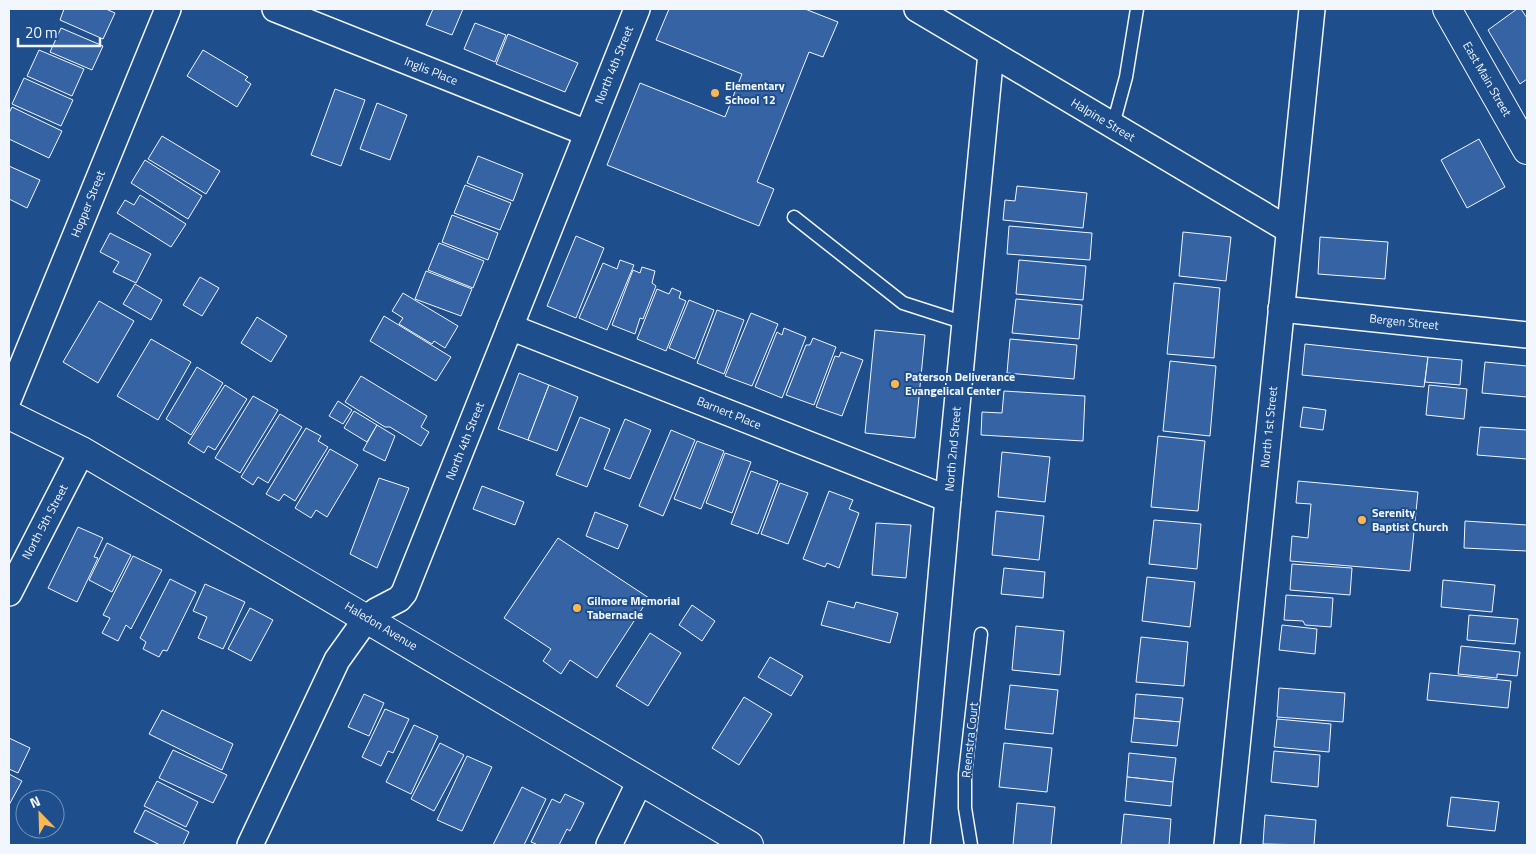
<svg xmlns="http://www.w3.org/2000/svg" width="1536" height="854" viewBox="0 0 1536 854" font-family="'Titillium Web',sans-serif">
<rect width="100%" height="100%" fill="#1f4e8c"/>
<g fill="#3563a3" stroke="#f2f6ff">
<path d="M64 9H106L115 13 103 39 60 20Z"/>
<path d="M433 9H463L452 35 426 25Z"/>
<path d="M669 9H805L838 22 823 57 809 52 757 182 774 189 759 226 607 165 640 83 725 117 742 74 656 40Z"/>
<path d="M1517 9H1521L1527 18V79L1520 84 1488 30Z"/>
<path d="M475 23 506 35 495 62 464 49Z"/>
<path d="M61 28 103 46 92 70 50 52Z"/>
<path d="M508 34 578 63 565 92 496 64Z"/>
<path d="M39 50 84 69 72 96 27 76Z"/>
<path d="M203 50 248 77 245 80 251 84 237 107 187 76Z"/>
<path d="M24 78 73 100 61 126 12 104Z"/>
<path d="M335 89 365 100 341 166 311 155Z"/>
<path d="M377 103 407 115 390 160 360 149Z"/>
<path d="M12 107 62 131 49 158 9 139V113Z"/>
<path d="M162 136 220 171 206 194 148 159Z"/>
<path d="M1479 139 1505 187 1467 208 1441 160Z"/>
<path d="M478 156 523 174 513 201 467 183Z"/>
<path d="M145 160 202 196 188 219 131 183Z"/>
<path d="M9 166 40 180 27 208 9 199V201Z"/>
<path d="M465 185 511 203 500 230 454 213Z"/>
<path d="M1017 186 1087 193 1083 228 1003 220 1005 200 1015 201Z"/>
<path d="M140 195 186 224 171 247 117 213 125 200 134 205Z"/>
<path d="M452 215 498 233 488 260 442 242Z"/>
<path d="M1009 226 1092 233 1090 260 1007 254Z"/>
<path d="M1183 232 1231 237 1226 281 1179 276Z"/>
<path d="M110 233 151 254 136 283 113 272 119 262 100 252Z"/>
<path d="M576 236 604 248 576 318 547 306Z"/>
<path d="M1320 237 1388 242 1385 279 1318 274Z"/>
<path d="M439 243 484 261 473 288 428 270Z"/>
<path d="M620 260 634 265 607 330 579 318 603 263 617 269Z"/>
<path d="M1019 260 1086 266 1083 300 1016 294Z"/>
<path d="M642 267 655 271 652 283 656 286 643 319 640 318 635 334 612 325 633 270 640 273Z"/>
<path d="M426 271 472 289 461 316 415 299Z"/>
<path d="M200 277 219 288 202 316 183 305Z"/>
<path d="M1174 283 1220 288 1214 358 1167 354Z"/>
<path d="M135 284 162 300 151 320 123 304Z"/>
<path d="M672 288 681 292 679 298 686 301 666 351 637 339 657 289 669 294Z"/>
<path d="M403 293 458 326 445 348 434 341 432 344 399 324 403 318 392 311Z"/>
<path d="M1016 299 1082 305 1079 339 1012 333Z"/>
<path d="M689 300 714 310 695 359 669 348Z"/>
<path d="M99 301 134 321 98 383 63 362Z"/>
<path d="M717 310 744 320 724 374 697 363Z"/>
<path d="M751 313 778 324 752 386 725 376Z"/>
<path d="M384 316 451 357 436 381 370 341Z"/>
<path d="M257 317 287 336 271 362 241 343Z"/>
<path d="M784 328 806 337 782 398 755 387 777 332 782 335Z"/>
<path d="M875 330 925 335 915 438 865 433Z"/>
<path d="M813 338 836 347 814 405 786 395 806 345H810Z"/>
<path d="M151 339 191 362 158 420 117 396Z"/>
<path d="M1010 339 1077 345 1074 379 1007 373Z"/>
<path d="M1305 344 1428 357 1424 387 1302 375Z"/>
<path d="M841 352 863 360 842 416 816 407 835 356 839 357Z"/>
<path d="M1428 357 1462 360 1460 385 1425 382Z"/>
<path d="M1170 361 1216 366 1210 436 1163 431Z"/>
<path d="M1485 362 1527 366V397L1482 393Z"/>
<path d="M197 367 223 383 191 435 166 419Z"/>
<path d="M519 373 549 385 528 440 498 429Z"/>
<path d="M361 376 427 416 421 427 429 432 421 446 390 427H385L345 402Z"/>
<path d="M225 385 247 399 215 450 208 446 204 453 188 443Z"/>
<path d="M549 385 578 397 557 451 528 440Z"/>
<path d="M1429 385 1467 389 1464 419 1426 415Z"/>
<path d="M1004 391 1085 396 1083 441 981 435 982 412 1002 413Z"/>
<path d="M253 396 278 410 240 473 215 458Z"/>
<path d="M338 401 352 410 343 424 329 416Z"/>
<path d="M1303 407 1326 410 1323 430 1300 427Z"/>
<path d="M354 411 377 425 367 442 344 428Z"/>
<path d="M280 414 302 427 268 483 258 477 253 485 241 477Z"/>
<path d="M580 417 610 429 587 487 556 475Z"/>
<path d="M625 419 651 430 630 479 604 469Z"/>
<path d="M377 425 395 436 385 461 363 450Z"/>
<path d="M1480 427 1527 430V459L1477 455Z"/>
<path d="M306 428 321 436 318 441 328 447 295 501 284 494 279 501 266 494Z"/>
<path d="M671 430 695 440 663 516 639 506Z"/>
<path d="M1158 436 1205 441 1198 511 1151 507Z"/>
<path d="M697 441 724 451 701 509 674 499Z"/>
<path d="M330 449 358 465 327 517 316 510 311 518 295 508Z"/>
<path d="M1002 452 1050 457 1045 502 998 497Z"/>
<path d="M725 453 751 462 732 513 706 503Z"/>
<path d="M751 471 778 481 758 534 731 524Z"/>
<path d="M379 478 409 488 377 568 350 554Z"/>
<path d="M1298 481 1418 492 1410 571 1290 561 1292 536 1308 538 1311 504 1296 503Z"/>
<path d="M780 483 808 493 788 544 761 534Z"/>
<path d="M482 486 524 502 515 525 473 509Z"/>
<path d="M829 491 853 500 849 509 859 513 839 568 827 563 825 567 803 559Z"/>
<path d="M996 511 1044 516 1039 560 992 555Z"/>
<path d="M595 512 628 525 618 549 586 536Z"/>
<path d="M1154 520 1201 524 1197 569 1149 564Z"/>
<path d="M1465 521 1527 525V551L1464 548Z"/>
<path d="M876 523 911 525 906 578 872 575Z"/>
<path d="M78 527 103 538 94 557 98 558 77 602 48 588Z"/>
<path d="M558 538 649 598 597 678 570 660 561 674 543 661 551 649 504 618Z"/>
<path d="M107 543 131 555 112 592 89 580Z"/>
<path d="M133 556 162 570 131 629 126 625 118 641 102 633 110 618 103 615Z"/>
<path d="M1292 564 1352 568 1350 595 1290 590Z"/>
<path d="M1004 568 1045 572 1043 598 1001 594Z"/>
<path d="M1147 577 1195 582 1190 627 1142 621Z"/>
<path d="M170 579 196 592 167 651 163 650 159 657 143 649 146 642 140 638Z"/>
<path d="M1443 580 1495 585 1492 612 1441 607Z"/>
<path d="M205 584 245 602 223 649 198 638 207 617 193 611Z"/>
<path d="M1286 595 1333 598 1331 627 1305 625 1303 621 1284 620Z"/>
<path d="M828 601 854 608 856 602 898 613 890 643 821 625Z"/>
<path d="M692 605 715 621 702 641 679 625Z"/>
<path d="M250 608 273 620 251 661 228 649Z"/>
<path d="M1469 615 1518 619 1515 644 1467 640Z"/>
<path d="M1282 625 1317 629 1315 654 1279 650Z"/>
<path d="M1016 626 1064 631 1060 675 1012 670Z"/>
<path d="M650 633 681 653 648 706 616 686Z"/>
<path d="M1141 637 1188 642 1184 686 1136 682Z"/>
<path d="M1461 646 1520 652 1517 676 1497 674V678L1458 674Z"/>
<path d="M770 657 803 676 791 696 758 677Z"/>
<path d="M1430 673 1511 681 1508 708 1427 700Z"/>
<path d="M1010 685 1058 690 1053 734 1005 729Z"/>
<path d="M1279 688 1345 693 1343 722 1277 717Z"/>
<path d="M364 694 384 703 369 736 348 727Z"/>
<path d="M1136 694 1183 698 1180 722 1134 718Z"/>
<path d="M744 697 772 714 739 765 712 748Z"/>
<path d="M385 709 409 719 393 753 388 751 381 766 362 757Z"/>
<path d="M162 710 233 744 222 770 149 734Z"/>
<path d="M1134 718 1180 722 1177 746 1131 742Z"/>
<path d="M1277 719 1331 724 1329 752 1274 747Z"/>
<path d="M414 725 438 736 411 794 386 782Z"/>
<path d="M9 738 30 748 18 773 9 769Z"/>
<path d="M440 743 464 755 434 811 411 799Z"/>
<path d="M1004 743 1052 748 1047 792 999 787Z"/>
<path d="M173 750 227 775 213 803 159 778Z"/>
<path d="M1274 751 1320 755 1318 787 1271 782Z"/>
<path d="M1129 753 1176 758 1173 782 1127 777Z"/>
<path d="M467 756 492 767 462 831 437 820Z"/>
<path d="M9 774 22 781 9 805Z"/>
<path d="M1127 777 1173 782 1171 806 1125 801Z"/>
<path d="M157 781 198 802 186 827 144 806Z"/>
<path d="M522 787 546 799 524 845H493Z"/>
<path d="M565 794 584 803 570 831 567 829 559 845H535L536 844 531 842 552 799 560 803Z"/>
<path d="M1451 797 1499 802 1495 831 1447 826Z"/>
<path d="M1017 803 1055 807 1051 845H1013Z"/>
<path d="M145 810 189 832 183 845H160L134 832Z"/>
<path d="M1124 814 1171 819 1169 845H1121Z"/>
<path d="M1265 815 1316 820 1314 845 1263 844Z"/>
</g>
<g fill="none" stroke-linecap="round" stroke-linejoin="round">
<g stroke="#f2f6ff" stroke-width="15">
<g id="lane">
<path d="M1113 125 1126 77 1137 9"/>
<path d="M794 217 903 303 965 323"/>
<path d="M971 845 965 808V774L981 634"/>
</g>
</g>
<g stroke="#f2f6ff" stroke-width="28">
<g id="street">
<path d="M275 9 587 133"/>
<path d="M917 9 1289 230"/>
<path d="M1281 309 1527 335"/>
<path d="M510 327 948 499"/>
<path d="M9 398 168 9"/>
<path d="M9 593 82 451"/>
<path d="M250 845 337 660 367 618 376 611 399 599 404 593 637 9"/>
<path d="M609 845 640 781"/>
<path d="M917 845 948 499 991 53"/>
<path d="M1227 845 1312 9"/>
</g>
</g>
<g stroke="#f2f6ff" stroke-width="30">
<g id="primary">
<path d="M1447 9 1527 150"/>
<path d="M9 415 82 451 749 845"/>
</g>
</g>
<use href="#lane" stroke="#1f4e8c" stroke-width="12"/>
<use href="#street" stroke="#1f4e8c" stroke-width="25"/>
<use href="#primary" stroke="#1f4e8c" stroke-width="28"/>
</g>
<g fill="#ffb74d" stroke="#1f4e8c" stroke-width="2">
<circle cx="715" cy="93" r="5"/>
<circle cx="895" cy="384" r="5"/>
<circle cx="1362" cy="520" r="5"/>
<circle cx="577" cy="608" r="5"/>
</g>
<g text-anchor="middle" stroke-width="4" stroke-linejoin="round" paint-order="stroke">
<g font-size="12" fill="#f2f6ff" stroke="#1f4e8c">
<text transform="translate(614 65) rotate(-68)" y="4">North 4th Street</text>
<text transform="translate(431 71) rotate(22)" y="4">Inglis Place</text>
<text transform="translate(1487 79) rotate(60)" y="4">East Main Street</text>
<text transform="translate(1103 120) rotate(31)" y="4">Halpine Street</text>
<text transform="translate(88 204) rotate(-68)" y="4">Hopper Street</text>
<text transform="translate(1404 322) rotate(6)" y="4">Bergen Street</text>
<text transform="translate(729 413) rotate(22)" y="4">Barnert Place</text>
<text transform="translate(1269 427) rotate(-84)" y="4">North 1st Street</text>
<text transform="translate(465 441) rotate(-68)" y="4">North 4th Street</text>
<text transform="translate(953 449) rotate(-85)" y="4">North 2nd Street</text>
<text transform="translate(45 522) rotate(-62)" y="4">North 5th Street</text>
<text transform="translate(381 626) rotate(31)" y="4">Haledon Avenue</text>
<text transform="translate(970 740) rotate(-84)" y="4">Reenstra Court</text>
</g>
<g font-size="12" font-weight="bold" fill="#f2f6ff" stroke="#1f4e8c" text-anchor="start">
<text x="725" y="90">Elementary<tspan x="725" dy="14">School 12</tspan></text>
<text x="905" y="381">Paterson Deliverance<tspan x="905" dy="14">Evangelical Center</tspan></text>
<text x="1372" y="517">Serenity<tspan x="1372" dy="14">Baptist Church</tspan></text>
<text x="587" y="605">Gilmore Memorial<tspan x="587" dy="14">Tabernacle</tspan></text>
</g>
</g>
<rect width="1536" height="854" fill="none" stroke="#f2f6ff" stroke-width="20"/>
<g transform="translate(40 814) rotate(337)"><circle r="24" fill="#1f4e8c" stroke="#7391ba"/>
<path d="M0-4L9 19L0 12L-9 19Z" fill="#ffb74d"/>
<text y="-8" font-size="14" font-weight="bold" text-anchor="middle" fill="#f2f6ff">N</text>
</g>
<path d="M18 38v8h82v-8" fill="none" stroke="#f2f6ff" stroke-width="2.5"/>
<text x="25" y="38" font-size="15" fill="#f2f6ff" stroke="#1f4e8c" stroke-width="4" paint-order="stroke">20 m</text>
</svg>
